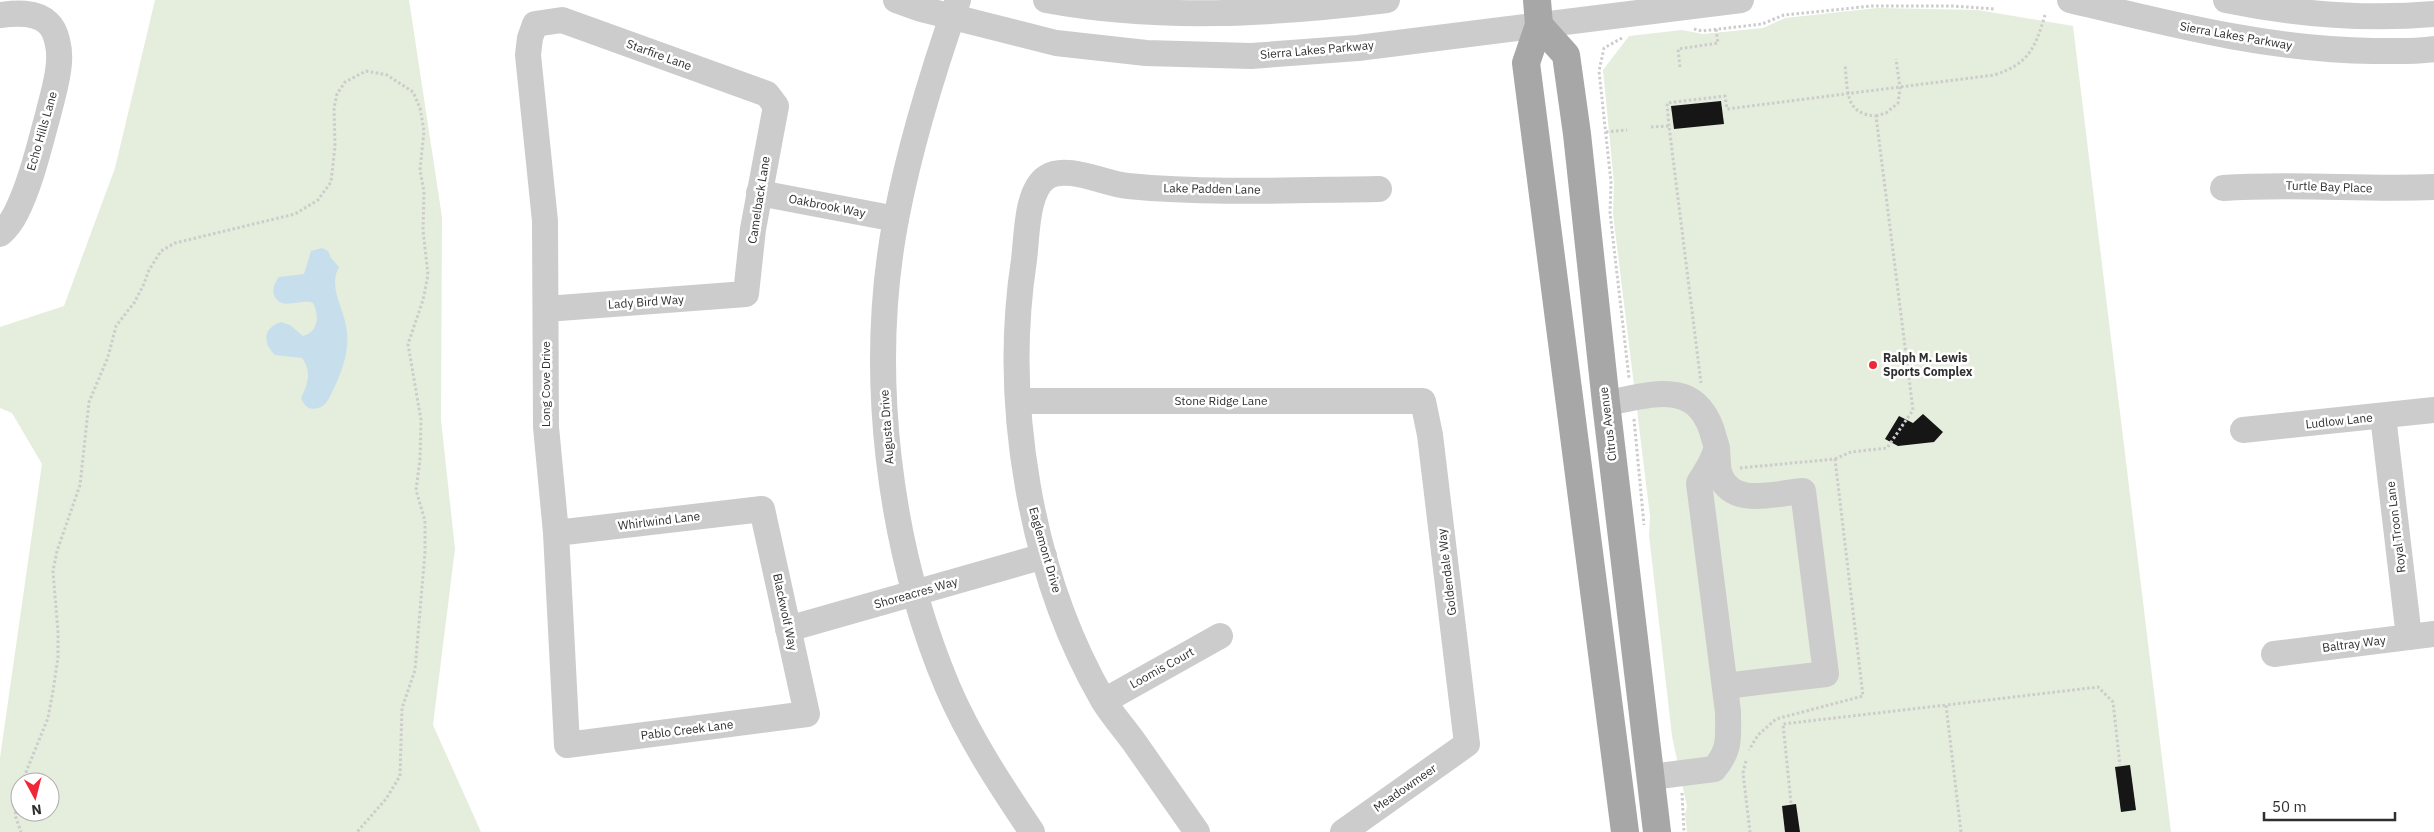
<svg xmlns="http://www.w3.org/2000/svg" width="2434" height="832" viewBox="0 0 2434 832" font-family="'IBM Plex Sans',sans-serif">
<rect width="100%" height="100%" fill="#fff"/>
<g fill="#e5eddc" fill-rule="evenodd">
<path d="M155 0H409L442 217 441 420 455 549 433 725 481 832H0V758L42 464 12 413 0 408V327L64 306 115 168ZM20 782H50V812H20Z"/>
<path d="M1877 8 1978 10 2073 26 2171 832H1687L1685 814 1687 807 1672 736 1649 535 1650 516 1613 214 1614 183 1603 70 1629 36 1682 30 1703 34 1763 28 1785 18Z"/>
</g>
<path fill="#c7dfed" d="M322 248 328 251 331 258 339 267C327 288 346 311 347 333 349 352 342 371 334 388 330 396 327 406 318 408 308 411 304 405 301 398 308 384 312 371 302 358L275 355C262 342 263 328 281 322L290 325 303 336C318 332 320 316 313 303 301 298 281 312 274 295 272 288 275 282 279 277L304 274 311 251Z"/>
<g fill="#161616">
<path d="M1721 101 1724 124 1674 129 1671 106Z"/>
<path d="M1923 414 1943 432 1934 442 1898 446 1885 439 1899 416 1913 423Z"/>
<path d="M2130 765 2136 810 2121 812 2115 767Z"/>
<path d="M1796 804 1800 832H1785L1782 806Z"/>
</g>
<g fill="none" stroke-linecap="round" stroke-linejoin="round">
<g stroke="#ccc" stroke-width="3" stroke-dasharray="2.5 2.5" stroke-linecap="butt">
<path d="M1694 29 1702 31 1762 24 1784 15 1872 6H1953L1995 9"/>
<path d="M1622 38 1604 48 1599 71 1611 182 1610 213 1629 378"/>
<path d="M1680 67 1678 49 1718 43 1716 29"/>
<path d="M1876 116 1886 113 1898 103 1900 88 1896 59"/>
<path d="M1669 126 1667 103 1725 96 1727 109 1994 75C2029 64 2035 48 2045 15"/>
<path d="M1651 127 1669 126 1701 383"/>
<path d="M1606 132 1627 130"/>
<path d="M1634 419 1644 525"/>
<path d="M1835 459 1851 452 1887 448 1913 410 1876 116C1844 114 1848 90 1845 65"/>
<path d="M1740 468 1835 459 1863 696 1776 719 1758 735 1749 750"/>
<path d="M1746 761 1743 773 1750 832"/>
<path d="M22 782 48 718 53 691 58 657V632L53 571 57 551 80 485 89 402 108 357 116 326 134 303 143 286 149 270 161 251 175 243 295 214 318 200 331 182 335 146 334 108 337 94 345 82 366 71 387 75 413 92 420 108 424 131 420 170 424 192 423 230 428 275 423 300 408 344 421 420 420 460 416 490 425 521V552L415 670 402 708 400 776 386 799 357 832"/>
<path d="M20 787 15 815 21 832"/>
<path d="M1682 793 1684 832"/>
<path d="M1791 803 1783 724 1946 705"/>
<path d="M1961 832 1946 705 2098 687 2113 702 2120 765"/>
</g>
<g stroke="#ccc" stroke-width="26">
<path d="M896 0 921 9 1056 43 1146 53 1251 56 1358 48 1741 0"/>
<path d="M958 0C933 71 910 146 896 219 867 371 888 546 948 688 970 739 1001 786 1032 832"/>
<path d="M1046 0C1160 21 1272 14 1387 0"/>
<path d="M2070 0C2170 24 2270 50 2373 51 2394 51 2414 52 2434 49"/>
<path d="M2226 0C2294 14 2365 20 2434 14"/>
<path d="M0 15C15 13 36 11 48 23 57 31 60 50 59 62 58 80 52 98 48 115 39 147 31 183 16 213 12 221 7 228 0 234"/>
<path d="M2223 188C2294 183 2364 190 2434 187"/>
<path d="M759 193 896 219"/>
<path d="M546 309 746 294 753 229 776 106 767 94 562 20 535 24 530 38 528 55 545 221 546 427 556 533 567 745 807 714 762 509 556 533"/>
<path d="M1018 401H1423L1430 435 1467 744 1343 832"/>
<path d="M1606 403C1627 400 1653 391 1675 395 1697 398 1709 417 1714 438 1715 441 1717 445 1716 449 1714 461 1705 473 1699 483L1728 712C1728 738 1731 749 1714 769L1651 777"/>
<path d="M2383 416 2409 637"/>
<path d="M2243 430 2434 410"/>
<path d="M1717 448C1718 456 1717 467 1720 475 1732 508 1776 493 1803 491L1826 674 1725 686"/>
<path d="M788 629 1044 556"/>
<path d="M2274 654 2434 634"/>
<path d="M1104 701 1220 636"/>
<path d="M1197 832C1176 802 1155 772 1134 742 1124 728 1112 715 1103 700 1030 574 1002 403 1024 260 1027 237 1026 190 1047 177 1067 164 1105 184 1128 186 1211 194 1295 190 1379 189"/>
</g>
<g stroke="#a7a7a7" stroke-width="28">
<path d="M1537 0 1539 25 1526 63 1625 832"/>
<path d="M1539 25 1566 55 1577 134 1606 403 1657 832"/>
</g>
</g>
<circle fill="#ee2838" stroke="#fff" stroke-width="2" cx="1873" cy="365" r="5"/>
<g text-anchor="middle" stroke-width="5" stroke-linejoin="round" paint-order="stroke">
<g font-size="12" fill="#2f2f2f" stroke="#fff">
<text transform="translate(2236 36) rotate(10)" y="4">Sierra Lakes Parkway</text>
<text transform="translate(1317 50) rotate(-5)" y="4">Sierra Lakes Parkway</text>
<text transform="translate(659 55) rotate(20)" y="4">Starfire Lane</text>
<text transform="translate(42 131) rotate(-74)" y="4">Echo Hills Lane</text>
<text transform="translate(2329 187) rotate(2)" y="4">Turtle Bay Place</text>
<text transform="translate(1212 189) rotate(1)" y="4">Lake Padden Lane</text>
<text transform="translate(759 200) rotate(-81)" y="4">Camelback Lane</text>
<text transform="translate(827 206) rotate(11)" y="4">Oakbrook Way</text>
<text transform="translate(646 302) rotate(-4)" y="4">Lady Bird Way</text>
<text transform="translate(546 384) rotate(-90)" y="4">Long Cove Drive</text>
<text x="1221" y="405">Stone Ridge Lane</text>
<text transform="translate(2339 421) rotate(-6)" y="4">Ludlow Lane</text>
<text transform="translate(1608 424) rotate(-97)" y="4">Citrus Avenue</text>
<text transform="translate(887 427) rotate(-94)" y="4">Augusta Drive</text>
<text transform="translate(659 521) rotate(-7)" y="4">Whirlwind Lane</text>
<text transform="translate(2396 527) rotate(-97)" y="4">Royal Troon Lane</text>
<text transform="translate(1045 550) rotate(74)" y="4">Eaglemont Drive</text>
<text transform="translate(1447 572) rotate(-97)" y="4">Goldendale Way</text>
<text transform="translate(916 593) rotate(-16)" y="4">Shoreacres Way</text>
<text transform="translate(785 612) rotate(78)" y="4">Blackwolf Way</text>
<text transform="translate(2354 644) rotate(-7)" y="4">Baltray Way</text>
<text transform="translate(1162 668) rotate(-29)" y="4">Loomis Court</text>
<text transform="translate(687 730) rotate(-7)" y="4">Pablo Creek Lane</text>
<text transform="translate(1405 788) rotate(-35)" y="4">Meadowmeer</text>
</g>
<g font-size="12" font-weight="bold" fill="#2f2f2f" stroke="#fff" text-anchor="start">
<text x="1883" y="362">Ralph M. Lewis<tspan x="1883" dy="14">Sports Complex</tspan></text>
</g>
</g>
<g transform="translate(35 797) rotate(173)"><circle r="24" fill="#ffffff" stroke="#acacac"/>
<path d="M0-4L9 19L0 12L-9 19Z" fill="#ee2838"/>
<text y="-8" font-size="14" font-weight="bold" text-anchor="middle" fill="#2f2f2f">N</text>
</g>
<path d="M2264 812v8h131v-8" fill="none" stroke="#2f2f2f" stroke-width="2.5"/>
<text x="2272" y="812" font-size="15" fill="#2f2f2f" stroke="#ffffff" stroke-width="4" paint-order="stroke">50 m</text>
</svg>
